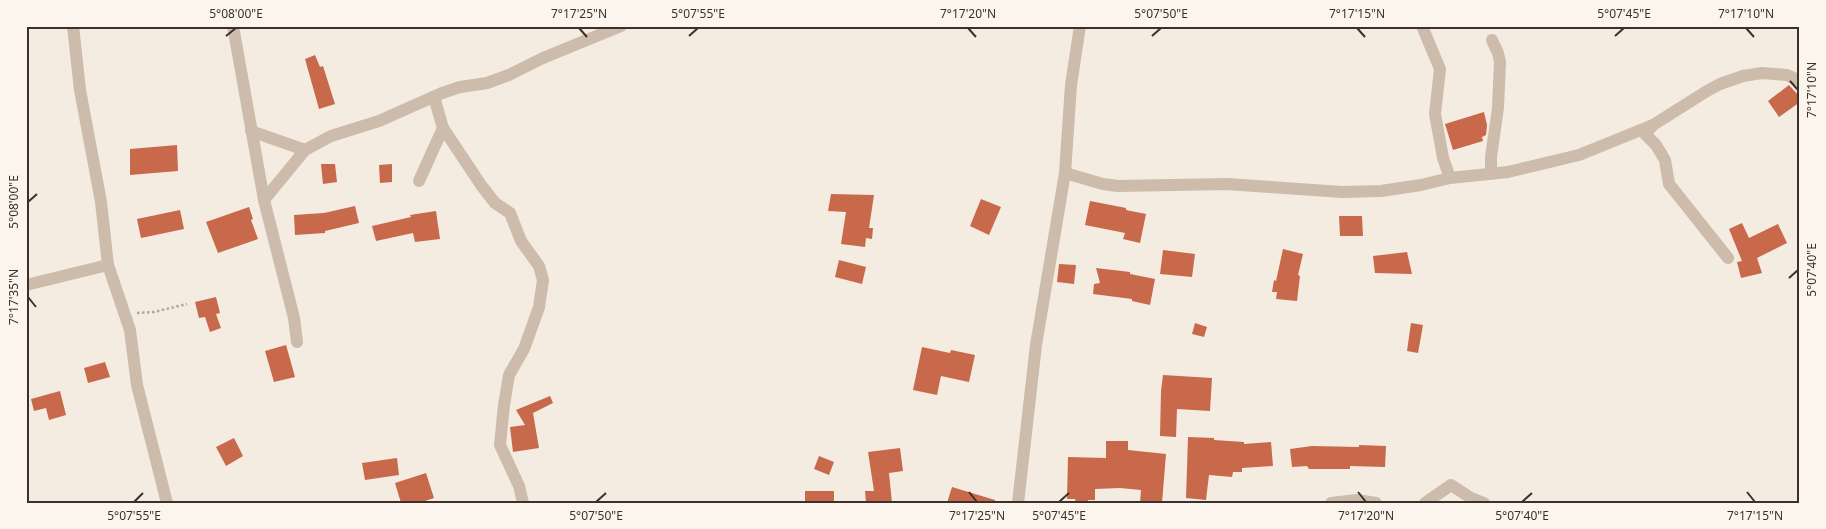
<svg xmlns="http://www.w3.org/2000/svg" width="1826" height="529" viewBox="0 0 1826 529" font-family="'Noto Sans',sans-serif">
<rect width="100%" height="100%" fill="#f4ebe1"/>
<g fill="#c8694b">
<path d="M315 55 320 67 323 66 335 104 319 109 305 59Z"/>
<path d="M1789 85 1800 97V102L1779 117 1768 101Z"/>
<path d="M1484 112 1487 125 1486 135 1482 137 1483 141 1453 150 1445 124Z"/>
<path d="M177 145 178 171 130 175V149Z"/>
<path d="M321 164H335L337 182 323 184Z"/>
<path d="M392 164V182L380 183 379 165Z"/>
<path d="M831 194 874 195 869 228H873L872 239 866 238 865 247 841 244 846 212 828 211Z"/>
<path d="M981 199 1001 207 989 235 970 226Z"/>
<path d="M1090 201 1126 208V210L1146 214 1140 243 1123 239 1125 233 1085 225Z"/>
<path d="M355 206 359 223 325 231V233L295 235 294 215 324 213Z"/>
<path d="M249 207 253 219 251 220 258 239 218 253 206 222Z"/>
<path d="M180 210 184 229 141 238 137 219Z"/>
<path d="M436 211 440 239 415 242 413 233 376 241 372 226 411 217 410 215Z"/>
<path d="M1339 216H1362L1363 236H1340Z"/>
<path d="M1742 223 1749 238 1778 224 1787 243 1757 258 1762 273 1741 278 1737 262 1742 261 1729 229Z"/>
<path d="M1283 249 1303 254 1298 275 1300 276 1297 301 1276 299 1277 292H1272L1274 280 1276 281Z"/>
<path d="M1163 250 1195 254 1192 277 1160 274Z"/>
<path d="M1407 252 1412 274 1375 273 1373 256Z"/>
<path d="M839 260 866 267 862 284 835 277Z"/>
<path d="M1059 264 1076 265 1074 284 1057 282Z"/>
<path d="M1096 268 1130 272V274L1155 279 1150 305 1132 301V299L1093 294 1094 284 1100 283Z"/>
<path d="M216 297 220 313 216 314 221 328 210 332 205 317 199 318 195 302Z"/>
<path d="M1195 323 1207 327 1204 337 1192 334Z"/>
<path d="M1411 323 1423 325 1418 353 1407 351Z"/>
<path d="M286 345 295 377 274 382 265 351Z"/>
<path d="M922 347 950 353 951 350 975 355 969 382 941 376 937 395 913 390Z"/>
<path d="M105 362 110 377 88 383 84 368Z"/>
<path d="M1163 375 1212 378 1210 411 1177 409 1176 437 1160 436 1161 391Z"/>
<path d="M60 391 66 415 49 420 46 408 34 411 31 399Z"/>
<path d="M550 396 553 403 533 413 539 448 513 452 510 427 525 425 516 410Z"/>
<path d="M1188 437 1214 438V440L1244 442V444L1271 442 1273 466 1242 468V472H1233L1232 477 1209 475 1206 500 1186 498Z"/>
<path d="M234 438 243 456 226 466 216 447Z"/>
<path d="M1106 441H1128V450L1166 454 1162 503H1140L1141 490 1120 488 1095 489V500H1088L1087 503H1076L1075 499H1067L1068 457 1106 458Z"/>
<path d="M1359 445 1386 446 1385 467 1350 466V469H1309L1307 466 1292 467 1290 449 1312 446 1359 447Z"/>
<path d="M900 448 903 471 889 473 892 503H866L865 491H874L868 452Z"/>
<path d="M819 456 834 462 829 475 814 469Z"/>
<path d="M397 458 399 475 365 480 362 463Z"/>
<path d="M426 473 434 498 419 503H401L395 483Z"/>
<path d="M952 487 995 500V503H947Z"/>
<rect x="805" y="491" width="29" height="12"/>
</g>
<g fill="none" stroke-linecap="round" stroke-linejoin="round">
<path stroke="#b9a596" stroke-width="2.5" stroke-dasharray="2.5 2.5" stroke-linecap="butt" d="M137 313 154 312 187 304"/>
<g stroke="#cdbbac" stroke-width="12">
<path d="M73 26 80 90 101 202 108 265 130 330 137 385 167 503"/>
<path d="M233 26 264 200 294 318 297 342"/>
<path d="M1422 26 1440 69 1435 114 1443 158 1450 178"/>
<path d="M1653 125 1645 134 1656 145 1665 160 1669 184 1728 258"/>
<path d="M443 128 481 185 495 203 510 213 521 241 539 266 543 280 539 307 524 349 509 375 504 405 500 445 519 486 523 503"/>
<path d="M251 131 305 150"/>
<path d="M1065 173 1103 184 1118 186 1227 184 1342 192 1381 191 1421 185 1450 178 1508 172 1579 155 1653 125 1707 91 1720 84 1743 76 1762 73 1787 75 1800 81"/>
<path d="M1491 174V157L1498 108 1500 62 1498 53 1492 40"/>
<path d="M419 181 443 128 434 97"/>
<path d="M264 200 305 150 331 136 379 121 442 93 460 87 487 83 509 75 543 58 621 26"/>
<path d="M26 285 108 265"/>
<path d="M1018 503 1036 345 1065 173 1071 85 1080 26"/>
<path d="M1331 503 1357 500 1376 503"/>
<path d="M1425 503 1451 485 1471 498 1484 503"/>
</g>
</g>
<path fill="none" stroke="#3b302b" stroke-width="2" d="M579 28 587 37M968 28 976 37M1357 28 1365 37M1746 28 1754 37M226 36 236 28M689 36 698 28M1152 36 1161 28M1615 36 1624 28M1790 81 1798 90M28 202 37 194M1789 278 1798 270M28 297 36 307M969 492 977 502M1358 492 1366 502M1747 492 1755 502M134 502 143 493M596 502 606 493M1059 502 1069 493M1522 502 1532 493"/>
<rect width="1826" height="529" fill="none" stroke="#fbf5ee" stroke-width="55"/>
<rect x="28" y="28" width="1770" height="474" fill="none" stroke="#3b302b" stroke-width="2"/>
<g font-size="12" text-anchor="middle" fill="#3b302b">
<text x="236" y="18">5°08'00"E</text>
<text x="579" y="18">7°17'25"N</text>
<text x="698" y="18">5°07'55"E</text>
<text x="968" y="18">7°17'20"N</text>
<text x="1161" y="18">5°07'50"E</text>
<text x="1357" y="18">7°17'15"N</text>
<text x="1624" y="18">5°07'45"E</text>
<text x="1746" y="18">7°17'10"N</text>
<text transform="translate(1812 90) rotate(-90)" y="4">7°17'10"N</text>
<text transform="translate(14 202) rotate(-90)" y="4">5°08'00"E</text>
<text transform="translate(1812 270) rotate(-90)" y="4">5°07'40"E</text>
<text transform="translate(14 297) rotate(-90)" y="4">7°17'35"N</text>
<text x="134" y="520">5°07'55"E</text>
<text x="596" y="520">5°07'50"E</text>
<text x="977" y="520">7°17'25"N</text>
<text x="1059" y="520">5°07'45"E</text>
<text x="1366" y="520">7°17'20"N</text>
<text x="1522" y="520">5°07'40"E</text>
<text x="1755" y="520">7°17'15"N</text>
</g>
</svg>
